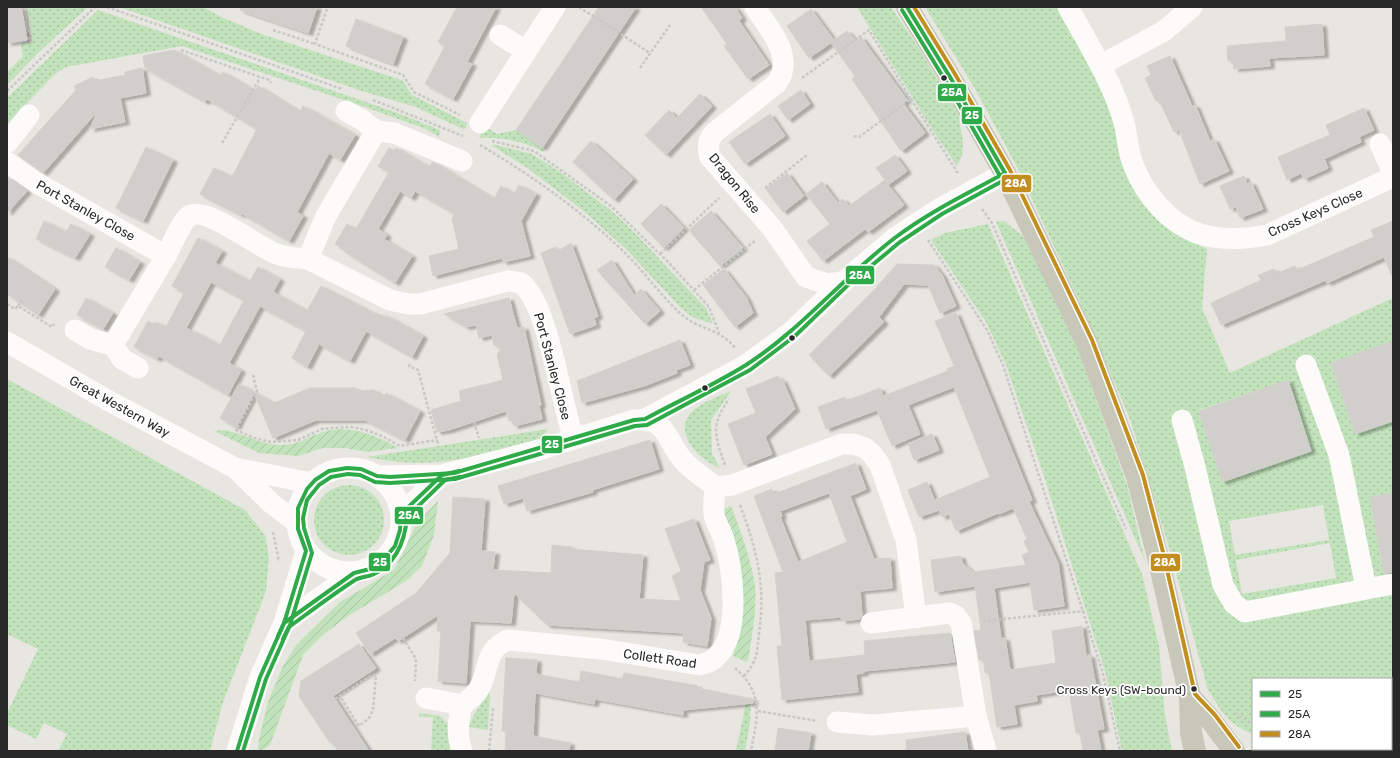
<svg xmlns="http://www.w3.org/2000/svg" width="1400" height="758" viewBox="0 0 1400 758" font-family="Rubik,sans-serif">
<defs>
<pattern id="grass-dots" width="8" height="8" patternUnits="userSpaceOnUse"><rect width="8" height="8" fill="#c1e2ba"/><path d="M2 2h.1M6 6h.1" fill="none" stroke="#a6c2a0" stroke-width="1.8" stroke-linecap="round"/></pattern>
<pattern id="garden-furrows" width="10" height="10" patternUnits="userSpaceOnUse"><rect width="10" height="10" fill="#c1e2ba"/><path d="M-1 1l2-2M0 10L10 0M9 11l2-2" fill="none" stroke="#a6c2a0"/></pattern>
<pattern id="plaza-grid" width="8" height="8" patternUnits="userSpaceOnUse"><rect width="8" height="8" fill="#dad8d1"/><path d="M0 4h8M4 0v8" fill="none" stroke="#bbb9b3"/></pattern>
<filter id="shadow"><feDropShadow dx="4.5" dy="2.5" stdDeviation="1" flood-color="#0004"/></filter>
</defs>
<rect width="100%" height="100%" fill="#e8e6e0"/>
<g fill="url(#grass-dots)" fill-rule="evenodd">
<path d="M27 7 87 8 38 53 7 85V72L23 56 21 44 33 42Z"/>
<path d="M119 7H203L221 17 264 35 402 80 412 95 467 123 466 128 463 129 416 107 359 90Z"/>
<path d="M857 7H891L916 44 958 113 963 142 962 156 957 166 932 129Z"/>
<path d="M925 7H1057L1106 93 1160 219 1182 238 1207 249 1202 308 1230 373 1393 298V341L1331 364 1343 397 1393 421V493L1370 497 1376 532 1393 529 1377 536 1383 570 1393 569V744H1391V679H1253V734C1229 725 1221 711 1208 690L1170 551 1130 419 1079 300 1017 167 974 87ZM1288 380 1299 414 1211 445 1199 410ZM1299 417 1311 451 1222 482ZM1323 505 1329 540 1235 555 1229 521ZM1330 543 1336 578 1242 594 1236 560Z"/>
<path d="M98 10 395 112 440 130 439 137 426 129 365 107 182 46 66 67 55 74 7 124V98Z"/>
<path d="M484 126 497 134 516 130 545 150 543 152C525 141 500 137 479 138Z"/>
<path d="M491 145H496L532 154 563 174 609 209 627 225 706 308 713 324 692 317 681 308 627 250 585 212 526 167Z"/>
<path d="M1004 221 1024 237 1076 344 1127 485 1145 561 996 222Z"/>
<path d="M988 224 1142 574 1159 646 1165 716 1172 751H1122L1105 671 1043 473 1006 365 986 322 931 240 945 233Z"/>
<path d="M7 379 245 510 265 535 269 557 266 591 222 705 210 751H58L67 734 44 723 36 739 7 725V713L38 649 7 634Z"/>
<path d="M731 391 711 420 712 454 720 468C699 460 669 430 695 409 705 401 719 396 731 391Z"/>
<path d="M548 429C546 432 543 437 540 439 532 444 517 446 507 448 460 462 416 468 367 457Z"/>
<circle cx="349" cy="520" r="35"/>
<path d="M490 691 488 730 469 727 473 716Z"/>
<path d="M747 698C755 709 747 738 745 751H736Z"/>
<path d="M419 713 440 716 447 723 451 750 431 751 433 717H419Z"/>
<path d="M1307 749H1375L1369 751H1316Z"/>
</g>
<g fill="url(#garden-furrows)">
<path d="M224 430C245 434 262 446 285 445 299 444 310 436 323 432 349 424 376 435 398 448L366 452 346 448H323L298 456 259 453 214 431Z"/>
<path d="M438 501 434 535 422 566 406 581 348 616 324 634 303 655 270 745 261 751H258L259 739 268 702 282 668 296 645 340 602 394 570 417 523Z"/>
<path d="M731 506C741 532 751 559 755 586 757 609 752 634 749 656L747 662 733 656 738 624 724 515 725 509Z"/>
</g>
<path fill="url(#plaza-grid)" d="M21 7H27L33 42 21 44V41L30 39V36L26 37V33L29 32 25 9H22Z"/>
<g fill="#d0cfcb" stroke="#d2d1cc" fill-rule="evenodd" filter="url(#shadow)">
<path d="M7 7H21L27 40 7 43Z"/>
<path d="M240 7H317L308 33 240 10Z"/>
<path d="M457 7H496L467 62 472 64 453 99 425 84 445 46 438 42Z"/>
<path d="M599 7H636L542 148 516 130Z"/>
<path d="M701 7H735L742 18 739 21 769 65 748 79 724 46 727 44Z"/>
<path d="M811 9 834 40 847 31 856 41 861 37 907 100 903 103 925 133 901 151 852 79 855 76 831 43 832 42 809 58 787 26Z"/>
<path d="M356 19 403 37 393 64 346 46Z"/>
<path d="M1322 24 1324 55 1269 58 1270 66 1234 69 1233 61H1228L1227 46 1286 41 1285 27Z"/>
<path d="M174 50 220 76 223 72 255 91 258 86 300 112 303 106 355 135 340 160 329 153 297 212 303 216 289 241 241 213V215L200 194 214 168 232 177 257 129 207 99 205 102 145 68 143 56Z"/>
<path d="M1170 56 1192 106 1195 105 1210 141 1214 139 1229 171 1200 184 1179 130 1174 132 1159 100 1156 101 1145 78 1151 75 1147 66Z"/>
<path d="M142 68 146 93 120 98 125 122 90 129 96 115 95 114 43 173 18 155 76 90 74 86 93 77 95 81 125 75V72Z"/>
<path d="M801 90 810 104 788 120 778 106Z"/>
<path d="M700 94 712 106 666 155 645 135 669 110 677 118Z"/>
<path d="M1364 108 1374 130 1359 137 1361 142 1324 159 1328 168 1304 179 1301 173 1287 180 1278 157 1330 135 1326 125Z"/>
<path d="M770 114 785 136 745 164 729 142Z"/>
<path d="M591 141 633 179 614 200 573 162Z"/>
<path d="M146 147 173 160 143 221 116 208Z"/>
<path d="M389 148 394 151 396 148 429 167 433 162 494 199 501 186 514 194 519 185 536 194 521 221 530 256 503 262 502 258 433 276 429 256 459 249 452 218 455 214 415 191 411 198 400 191 378 229 387 235 384 239 412 256 395 283 345 252 346 251 335 244 347 224 356 229 389 172 378 166Z"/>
<path d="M895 155 907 171 888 185 904 205 868 232 865 229 823 261 807 241 830 224 806 194 822 182 838 203 843 199 849 206 885 180 886 181 876 168Z"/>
<path d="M787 173 804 196 783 212 766 189Z"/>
<path d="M1244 176 1247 184 1251 182 1263 209 1240 218 1236 207 1230 209 1220 186Z"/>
<path d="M7 177 27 191 7 213Z"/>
<path d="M661 204 684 228 664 248 641 224Z"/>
<path d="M711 211 743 248 720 266 689 230Z"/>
<path d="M44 221 66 232 71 224 90 234 75 258 36 239Z"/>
<path d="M1393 221V278L1384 257 1327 283 1326 280 1221 325 1211 303 1261 280 1258 275 1274 269 1276 274 1295 266 1297 270 1374 237 1371 230Z"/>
<path d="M198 238 222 251 215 263 250 281 258 267 280 279 273 292 307 311 321 286 375 314 376 313 386 318 387 316 423 336 412 357 366 331 350 361 319 344 307 367 292 358 306 331 260 306 229 363 241 370 228 395 159 356 157 359 134 347 148 321 155 325 156 322 166 327 184 293 172 286ZM211 282 244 300 220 345 186 328Z"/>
<path d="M571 243 598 316 594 318 596 325 570 334 541 253 556 247 558 251Z"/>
<path d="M116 248 140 262 129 280 105 267Z"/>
<path d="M7 257 55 289 38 315 7 294Z"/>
<path d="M612 260 634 295 641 289 660 311 645 324 597 270Z"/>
<path d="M897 264 934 265 942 275 956 306 940 313 928 285 904 284 879 317 884 322 829 376 809 355 875 289Z"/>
<path d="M724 269 746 297 753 313 735 327 703 285Z"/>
<path d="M86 298 113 313 103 329 77 315Z"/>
<path d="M509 298 517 328 524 327 541 405 539 406 542 419 514 426 512 420 509 421 506 411 449 430 437 432 431 410 461 401 459 391 503 380 497 355 501 349 494 345 492 335 479 338 476 325 466 327 444 314Z"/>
<path d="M956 313 1032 500 1029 502 1058 563 1064 606 1034 610 1030 582 994 588 1001 639 1005 638 1010 670 1056 663 1052 631 1082 626 1086 656 1090 655 1104 729 1097 730 1101 751H1083L1080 733H1076L1069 690 1036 695 1037 701 1014 705 1017 724 997 727 989 673H985L984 660H979L974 631 981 630 975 586 935 592 931 560 961 556 962 563 973 572 1026 565 1022 555 1029 552 1024 541 1027 539 1013 508 999 514 998 513 956 531 949 514 942 517 939 510 919 517 908 490 927 482 936 504 935 500 990 477 954 387 908 405 920 434 892 446 877 410 826 429 818 407 845 397 846 401 880 388 883 396 948 371 947 369 954 366 935 321Z"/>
<path d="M680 340 690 365 676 370 677 373 644 386 582 403 577 381Z"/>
<path d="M1393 341V421L1355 434 1331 363Z"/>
<path d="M778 376 779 381 782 379 795 409 765 437 772 454 744 465 728 424 756 413 746 389Z"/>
<path d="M1288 380 1311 451 1222 482 1199 411Z"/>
<path d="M239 384 274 403 310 388H356V391L374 390 383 397 386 393 420 411 405 440 365 420H316L273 438 254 393 236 427 220 418Z"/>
<path d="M932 434 939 450 914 460 908 444Z"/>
<path d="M650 440 659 469 592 490 593 492 527 511 523 498 504 504 498 486Z"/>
<path d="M856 463 866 489 850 496 874 559 890 558 892 588 860 591 862 616 860 619 842 621 841 617 805 620 809 661 865 655 864 641 950 633 955 662 864 671V673L856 674 858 692 782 700 777 646H782L775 573 783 572 754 496 772 489 774 494ZM829 493 847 542 798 562 780 517 782 516 780 511Z"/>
<path d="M1393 493V572L1384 574 1370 497Z"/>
<path d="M453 497 485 499 481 551 495 552 493 570 551 573 552 545 572 547V549L643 555 639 599 681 601 672 576 681 571 665 529 694 519 710 560 704 562 700 590 711 618 707 646 683 642 684 633 547 625 514 593 511 623 470 621 466 683 438 681 441 631H437L438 615 398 641 395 638 370 654 356 633 416 593 450 553Z"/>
<path d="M359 644 376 668 333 696 369 751H338L332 742 330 743 299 696 301 681Z"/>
<path d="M506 658 537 660 536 674 579 682 581 671 622 679 624 673 698 686 697 688 753 699V703L683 710V715L595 699 594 704 535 693 533 736 570 743 569 751H505L506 731H502Z"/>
<path d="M778 728 811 733 808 751H775Z"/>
<path d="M965 732 968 751H906V740Z"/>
</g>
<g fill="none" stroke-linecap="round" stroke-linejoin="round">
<g stroke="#c8c8c7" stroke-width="2.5" stroke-dasharray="3 2" stroke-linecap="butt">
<path d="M107 7 342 89"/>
<path d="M579 7 650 53"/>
<path d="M327 9 315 44 403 75 414 92 460 115"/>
<path d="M273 30 315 44"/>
<path d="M181 50 269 80 271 83"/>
<path d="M640 68 670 25"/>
<path d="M802 78 869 30 911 99 859 137 853 136"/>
<path d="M7 91 95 7"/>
<path d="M911 99 959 175"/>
<path d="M373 100 463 136"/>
<path d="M492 141 534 151 611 206 669 263 709 307 719 333"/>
<path d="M222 143 260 78"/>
<path d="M480 145C531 175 579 209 622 250 643 270 660 295 682 315 698 329 721 329 735 348"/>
<path d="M765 188 807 155"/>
<path d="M982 209 992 223 1126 529"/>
<path d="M928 240 987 330 1003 365 1102 670 1120 751"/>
<path d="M660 254 719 198"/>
<path d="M694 290 756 240"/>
<path d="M7 304 15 309 18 306 52 327 54 324"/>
<path d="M18 306 22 300"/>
<path d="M410 364 409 366 418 370 438 444"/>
<path d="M253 375 257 391 236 430 254 438 271 442 298 440 322 429 333 428 351 427 366 430 382 436 400 446 437 440"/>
<path d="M474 422 479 438"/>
<path d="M725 465C715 436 710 426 729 399"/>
<path d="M740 505C757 551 766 585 759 634 757 653 757 662 744 676"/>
<path d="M273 532 279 562"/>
<path d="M983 621 1084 611"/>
<path d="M403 638 416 659 415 681"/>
<path d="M735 668C765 694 757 717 751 751"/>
<path d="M335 699 372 675H376L373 710 369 718 359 726 340 696"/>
<path d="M758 711 817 721"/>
<path d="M1235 713 1253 725"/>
<path d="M1391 737 1393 736"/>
<path d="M489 751 493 708"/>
<path d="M1300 751 1301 749"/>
</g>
<g stroke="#fcfbfa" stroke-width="21">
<path d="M755 7C770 31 795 56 777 83L714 133C708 140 707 148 710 157L772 228 806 277 827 284 843 282"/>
<path d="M1068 7C1087 42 1112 81 1123 119 1127 131 1127 145 1131 158 1139 185 1160 214 1186 228 1209 241 1242 240 1267 235L1393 177"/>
<path d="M500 35 526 51"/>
<path d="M1101 65 1164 31 1192 7"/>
<path d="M346 111 362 120 376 131"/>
<path d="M480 123 555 7"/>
<path d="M7 143 29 115"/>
<path d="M1380 144 1393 173"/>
<path d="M462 161 394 133 376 131 326 216 308 259 390 300 408 304H420L508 281 521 283C548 303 561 404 574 439"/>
<path d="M7 162 37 183 166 256C171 247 181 222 189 216 205 205 259 248 277 254 287 258 298 258 308 259"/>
<path d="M75 330 90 339 113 345"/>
<path d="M7 342 109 401 235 468 311 483"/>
<path d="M1306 365 1339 455 1366 588"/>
<path d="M138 368 122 359 113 345 166 256"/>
<path d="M645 419 746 365 791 332 843 282 896 237 939 209 1005 173"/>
<path d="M1182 420 1194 463 1223 585 1234 604 1245 612 1393 584"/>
<circle cx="349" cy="520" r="52"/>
<path d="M235 468 271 503 296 522"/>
<path d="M378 476 442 475 539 450 634 420C667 417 665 438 682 459 691 470 704 478 716 487L732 485 842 444H853L865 448 872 454 880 465 906 540 916 618"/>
<path d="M401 514 442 475"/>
<path d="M284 623 354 573"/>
<path d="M871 623 949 613 956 616 961 623 976 716 986 751"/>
<path d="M426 698 462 705C469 700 476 695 480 687 490 668 484 650 508 640L601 649 700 665C707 663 713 661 718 655 741 631 733 569 724 540 722 531 715 523 714 514 713 505 714 496 716 487"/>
<path d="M462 705C458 722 456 734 462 751"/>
<path d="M837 722 873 725 976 716"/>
<path d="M237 751 260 677 284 623 306 551"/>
</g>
<g stroke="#c8c8ba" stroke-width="22">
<path d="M907 7 950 77 1005 173 1087 343 1137 477 1158 557 1190 697 1191 733 1195 751"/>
<path d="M1190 697 1210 719 1234 751"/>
</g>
<g stroke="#fff" stroke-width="7">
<g id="bus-1">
<path d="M907 7 950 77 1005 173"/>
<path d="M278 636 284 623 354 573 370 569 384 559 395 546 400 530 401 514 442 475 459 471"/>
<path d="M237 751 260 677 284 623 306 551 298 529V508L307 489 315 480 329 471 347 468 361 469 377 476 390 477 454 473 634 420 645 419C678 401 714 385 746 365 802 329 843 277 896 237 929 212 968 193 1005 173"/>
</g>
</g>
<g stroke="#fff" stroke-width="7">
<g id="bus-2">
<path d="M902 10 945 80 1000 176"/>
<path d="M283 639 289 627C311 611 332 595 355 580 360 577 367 577 372 575 396 564 405 541 407 517L445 480 460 477"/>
<path d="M243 751 266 679 290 625 312 553 304 528 303 518 307 500 319 485 331 477 348 474 360 475 375 482 390 483 455 479 635 426 647 425 750 370 795 336 847 286 900 242 942 214 1008 178"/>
</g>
</g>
<g stroke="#fff" stroke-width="7">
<path id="bus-3" d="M914 7 955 74 1010 170 1092 340 1143 475 1164 556 1195 694 1215 715 1239 747"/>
</g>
<use href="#bus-1" stroke="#2faa48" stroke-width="4"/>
<use href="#bus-2" stroke="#2faa48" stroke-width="4"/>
<use href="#bus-3" stroke="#c18e1f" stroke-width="4"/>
</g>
<g fill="#292929" stroke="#fff" stroke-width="1.5">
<circle cx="944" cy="78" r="3.5"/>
<circle cx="792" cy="338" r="3.5"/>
<circle cx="705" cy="388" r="3.5"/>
<circle cx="1194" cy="689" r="3.5"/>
</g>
<g text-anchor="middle" stroke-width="3.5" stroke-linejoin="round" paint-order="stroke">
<g font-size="12" fill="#292929" stroke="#fff" text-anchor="end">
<text x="1186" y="694">Cross Keys (SW-bound)</text>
</g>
<g font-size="13" fill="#292929" stroke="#fff">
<text transform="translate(735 183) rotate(51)" y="5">Dragon Rise</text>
<text transform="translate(86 210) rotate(29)" y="5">Port Stanley Close</text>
<text transform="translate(1315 212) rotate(-24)" y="5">Cross Keys Close</text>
<text transform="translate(553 366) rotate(75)" y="5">Port Stanley Close</text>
<text transform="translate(120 406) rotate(29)" y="5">Great Western Way</text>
<text transform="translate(660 658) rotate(8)" y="5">Collett Road</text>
</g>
</g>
<g stroke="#fff" stroke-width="1.5">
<rect x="937" y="83" width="30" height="19" rx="4" fill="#2faa48"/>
<rect x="961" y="106" width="22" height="19" rx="4" fill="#2faa48"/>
<rect x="1001" y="174" width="31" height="19" rx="4" fill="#c18e1f"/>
<rect x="845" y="265" width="30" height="20" rx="4" fill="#2faa48"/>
<rect x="541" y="435" width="22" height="19" rx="4" fill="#2faa48"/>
<rect x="394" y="506" width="30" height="19" rx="4" fill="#2faa48"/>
<rect x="368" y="552" width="23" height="20" rx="4" fill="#2faa48"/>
<rect x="1150" y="553" width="31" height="19" rx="4" fill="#c18e1f"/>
</g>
<g font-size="11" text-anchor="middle" font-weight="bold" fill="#fff">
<text x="952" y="96">25A</text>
<text x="972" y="119">25</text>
<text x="1016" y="187">28A</text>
<text x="860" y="279">25A</text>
<text x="552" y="448">25</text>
<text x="409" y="519">25A</text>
<text x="380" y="566">25</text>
<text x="1165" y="566">28A</text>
</g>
<rect width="1400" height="758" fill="none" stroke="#292929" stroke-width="16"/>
<rect x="1252" y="678" width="140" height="72" fill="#ffffff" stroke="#a9a9a9"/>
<rect x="1260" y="691" width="20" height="6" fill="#2faa48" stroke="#a9a9a9"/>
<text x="1288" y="698" font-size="12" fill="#292929">25</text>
<rect x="1260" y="711" width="20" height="6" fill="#2faa48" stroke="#a9a9a9"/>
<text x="1288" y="718" font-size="12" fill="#292929">25A</text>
<rect x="1260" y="731" width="20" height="6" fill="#c18e1f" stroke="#a9a9a9"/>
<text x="1288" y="738" font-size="12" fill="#292929">28A</text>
</svg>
